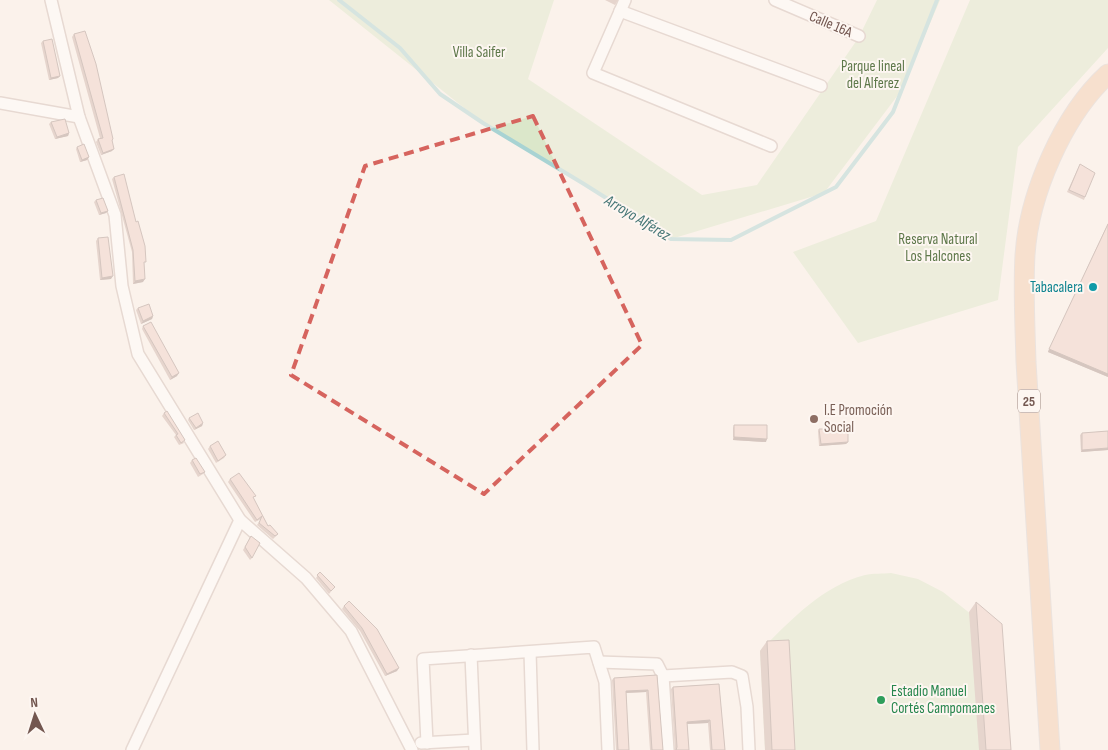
<svg xmlns="http://www.w3.org/2000/svg" width="1108" height="750" viewBox="0 0 1108 750" font-family="'Sofia Sans Condensed',sans-serif">
<rect width="100%" height="100%" fill="#fbf2eb"/>
<g fill="#dbe7ca">
<path d="M329 0H554L528 79 702 195 757 185 859 37 877 0H940L901 91 824 193 671 239 483 123Z"/>
<path d="M970 0H1108V48L1018 147 998 300 858 343 793 252 876 221Z"/>
<path d="M891 573 918 579 943 592 995 633 1004 750H765L760 651C790 621 822 586 865 575 873 573 883 574 891 573Z"/>
</g>
<g fill="none" stroke-linecap="round" stroke-linejoin="round">
<path stroke="#a8d3d3" stroke-width="4" d="M339 0 400 48 440 94 483 123 584 184 671 239 731 240 836 187 893 112 937 0"/>
<g stroke="#cebbb4" stroke-width="14">
<g id="street">
<path d="M51 0 79 117 115 215 122 286 138 354 240 520 306 578 351 631 412 750"/>
<path d="M625 0 593 73 771 146"/>
<path d="M775 0 859 36"/>
<path d="M620 11 821 86"/>
<path d="M0 103 79 117"/>
<path d="M530 652 533 750"/>
<path d="M471 655 475 750"/>
<path d="M599 662 657 664 663 676 732 672 742 676 747 707 749 750"/>
<path d="M663 676 668 750"/>
<path d="M421 743 474 740"/>
<path d="M427 743 423 659 594 647 605 682 608 750"/>
<path d="M132 750 240 520"/>
</g>
</g>
<g stroke="#d8d0ce" stroke-width="21">
<path id="primary" d="M1050 750 1026 362C1025 326 1023 290 1025 255 1029 194 1063 115 1108 74"/>
</g>
<use href="#street" stroke="#fff" stroke-width="11"/>
<use href="#primary" stroke="#f1cbab" stroke-width="19"/>
</g>
<g fill="#ccb1a9">
<path d="M605 0H618L615 5Z"/>
<path d="M74 34 113 139 112 141V151L101 155 96 142 98 139 100 138 72 37Z"/>
<path d="M43 41 60 76 58 78 49 80 41 43Z"/>
<path d="M51 122 69 133 68 136 55 139 49 124Z"/>
<path d="M77 147 89 157 87 160 80 162 76 149Z"/>
<path d="M1080 164 1085 197 1084 200 1067 192Z"/>
<path d="M114 177 143 282 133 284 132 252 112 179Z"/>
<path d="M96 200 108 211 106 213 99 215 94 202Z"/>
<path d="M1108 223V377L1048 352Z"/>
<path d="M98 238 111 279 100 280 96 241Z"/>
<path d="M138 308 153 316 152 319 141 324 136 310Z"/>
<path d="M143 326 177 376 170 380 142 329Z"/>
<path d="M164 413 184 443 179 445 174 437 176 435 162 416Z"/>
<path d="M189 418 203 423 202 426 194 430 188 420Z"/>
<path d="M734 425 766 442 733 440V428Z"/>
<path d="M819 429 848 442 846 444 819 446 818 431Z"/>
<path d="M1108 431V450L1081 452 1080 435 1082 433Z"/>
<path d="M210 446 226 455 224 458 216 463 208 449Z"/>
<path d="M192 460 205 472 203 474 198 477 190 463Z"/>
<path d="M230 479 253 498 268 526 278 534 273 539 257 525 261 519 255 522 228 482Z"/>
<path d="M251 536 252 558 250 560 243 550Z"/>
<path d="M320 572 333 589 329 594 316 578Z"/>
<path d="M976 602 1011 750H979L969 612Z"/>
<path d="M344 606 397 671 385 676 360 631 342 609Z"/>
<path d="M767 641 795 750H765L760 651Z"/>
<path d="M657 675 663 750H650L646 692 626 693 629 750H616L612 680 614 678Z"/>
<path d="M719 684 725 750H710L708 723 687 724 689 750H675L671 689 673 687Z"/>
</g>
<g fill="#a6908a">
<path d="M60 76 58 78 49 80 51 78Z"/>
<path d="M69 133 68 136 55 139 57 137Z"/>
<path d="M114 149 112 151 101 155 103 153Z"/>
<path d="M89 157 87 160 80 162 82 160Z"/>
<path d="M108 211 106 213 99 215 101 213Z"/>
<path d="M113 276 111 279 100 280 102 278Z"/>
<path d="M145 279 143 282 133 284 135 281Z"/>
<path d="M153 316 152 319 141 324 143 321Z"/>
<path d="M1049 349 1108 374V377L1048 352Z"/>
<path d="M179 373 177 376 170 380 172 377Z"/>
<path d="M203 423 202 426 194 430 196 428Z"/>
<path d="M734 437 767 439 766 442 733 440Z"/>
<path d="M848 442 846 444 819 446 821 444Z"/>
<path d="M1108 448V450L1081 452 1082 450Z"/>
<path d="M399 668 397 671 385 676 387 674Z"/>
<path d="M648 690 646 692 624 693 626 691Z"/>
<path d="M710 720 708 723 685 724 687 722Z"/>
</g>
<g fill="#edcec5" stroke="#a6908a">
<path d="M85 31 96 64 113 139 112 140 114 149 103 153 98 139 103 138 74 34Z"/>
<path d="M52 39 60 76 51 78 43 41Z"/>
<path d="M65 119 69 133 57 137 51 122Z"/>
<path d="M84 144 89 157 82 160 77 147Z"/>
<path d="M1080 164 1095 173 1085 197 1069 190Z"/>
<path d="M124 174 136 222 138 221 145 246 146 262H144L145 279 135 281 133 250 114 177Z"/>
<path d="M103 198 108 211 101 213 96 200Z"/>
<path d="M1108 224V374L1049 349Z"/>
<path d="M108 237 113 276 102 278 98 238Z"/>
<path d="M149 304 153 316 143 321 138 308Z"/>
<path d="M151 322 179 373 172 377 143 326Z"/>
<path d="M167 411 185 440 181 443 176 435 178 434 164 413Z"/>
<path d="M198 413 203 423 196 428 189 418Z"/>
<path d="M734 425H767V439L734 437Z"/>
<path d="M819 429H848V442L821 444Z"/>
<path d="M1108 431V448L1082 450V433Z"/>
<path d="M218 441 226 455 218 461 210 446Z"/>
<path d="M196 458 205 472 200 474 192 460Z"/>
<path d="M239 473 256 496 253 497 268 526 270 525 278 534 275 536 259 523 262 516 257 520 230 479Z"/>
<path d="M251 536 260 543 252 558 245 547Z"/>
<path d="M320 572 335 587 331 591 317 575Z"/>
<path d="M349 601 377 629 399 668 387 674 362 628 344 606Z"/>
<path d="M976 602 1002 624 1011 750H986Z"/>
<path d="M789 640 795 750H772L767 641Z"/>
<path d="M657 675 663 750H652L648 690 626 691 629 750H618L614 678Z"/>
<path d="M719 684 725 750H712L710 720 687 722 689 750H676L677 747 673 687Z"/>
</g>
<path d="M0 0H1108V750H0ZM533 116 642 345 484 494 291 375 365 166Z" fill="#fbf2eb" fill-opacity=".55" fill-rule="evenodd"/>
<path fill="none" stroke="#d6645e" stroke-width="4" stroke-dasharray="10 6" stroke-linejoin="round" d="M533 116 642 345 484 494 291 375 365 166Z"/>
<circle fill="#0f9aa8" stroke="#fdf6f1" stroke-width="2" cx="1093" cy="287" r="5"/>
<circle fill="#8d6e63" stroke="#fdf6f1" stroke-width="2" cx="814" cy="419" r="5"/>
<circle fill="#2e9e5b" stroke="#fdf6f1" stroke-width="2" cx="881" cy="700" r="5"/>
<g text-anchor="middle" stroke-width="4" stroke-linejoin="round" paint-order="stroke">
<rect fill="#fdf6f1" stroke="#9c8780" stroke-width="1" x="1018" y="389.5" width="22" height="23" rx="4"/>
<g font-size="14" font-weight="bold" fill="#735750">
<text x="1029" y="406">25</text>
</g>
<g font-size="15" fill="#735750" stroke="#fdf6f1">
<text transform="translate(831 24) rotate(23)" y="5">Calle 16A</text>
</g>
<g font-size="15" fill="#5e784a" stroke="#fdf6f1">
<text x="479" y="57">Villa Saifer</text>
<text x="873" y="71">Parque lineal<tspan x="873" dy="17">del Alferez</tspan></text>
<text x="938" y="244">Reserva Natural<tspan x="938" dy="17">Los Halcones</tspan></text>
</g>
<g font-size="15" fill="#0d838f" stroke="#fdf6f1" text-anchor="end">
<text x="1083" y="292">Tabacalera</text>
</g>
<g font-size="15" fill="#785e54" stroke="#fdf6f1" text-anchor="start">
<text x="824" y="415">I.E Promoción<tspan x="824" dy="17">Social</tspan></text>
</g>
<g font-size="15" fill="#27864d" stroke="#fdf6f1" text-anchor="start">
<text x="891" y="696">Estadio Manuel<tspan x="891" dy="17">Cortés Campomanes</tspan></text>
</g>
<g font-size="16" font-style="italic" fill="#457676" stroke="#fdf6f1">
<text transform="translate(638 217) rotate(31)" y="6">Arroyo Alférez</text>
</g>
</g>
<g transform="translate(35 715) rotate(356)" stroke="#fdf6f1" stroke-width="4" paint-order="stroke">
<path d="M0-4L9 19L0 12L-9 19Z" fill="#735750"/>
<text y="-8" font-size="14" font-weight="bold" text-anchor="middle" fill="#735750">N</text>
</g>
</svg>
